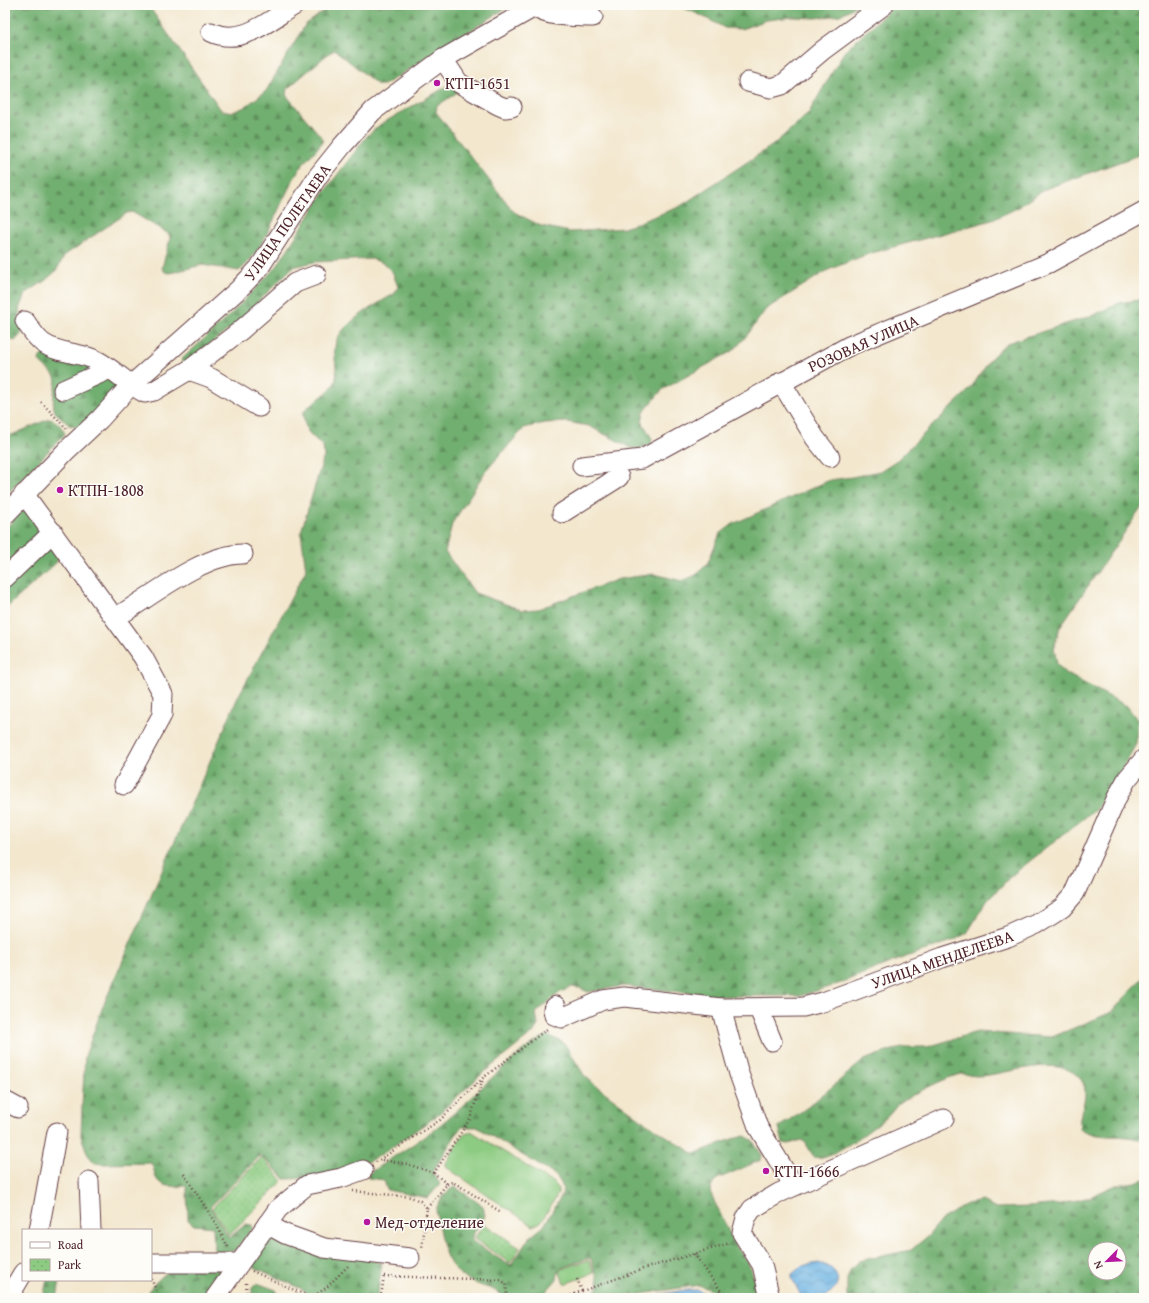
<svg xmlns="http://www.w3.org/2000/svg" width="1149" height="1303" viewBox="0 0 1149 1303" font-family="'Gentium Book Plus',serif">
<defs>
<pattern id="forest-firs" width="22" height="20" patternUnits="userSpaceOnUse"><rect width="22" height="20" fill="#71af6f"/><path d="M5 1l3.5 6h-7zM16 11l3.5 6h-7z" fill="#5f8e5b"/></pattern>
<pattern id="park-dots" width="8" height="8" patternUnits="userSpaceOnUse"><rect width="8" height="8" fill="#8ccb81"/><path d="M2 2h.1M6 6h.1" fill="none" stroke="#7aae70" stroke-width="1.8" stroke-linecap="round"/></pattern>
<pattern id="water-waves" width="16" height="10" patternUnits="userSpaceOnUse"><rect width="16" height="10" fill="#6cb3e3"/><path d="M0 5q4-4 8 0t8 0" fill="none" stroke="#5b91b8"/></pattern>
</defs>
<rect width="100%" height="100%" fill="#fdfcf7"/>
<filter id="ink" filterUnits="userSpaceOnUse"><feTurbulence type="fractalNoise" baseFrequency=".025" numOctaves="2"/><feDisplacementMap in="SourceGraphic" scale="8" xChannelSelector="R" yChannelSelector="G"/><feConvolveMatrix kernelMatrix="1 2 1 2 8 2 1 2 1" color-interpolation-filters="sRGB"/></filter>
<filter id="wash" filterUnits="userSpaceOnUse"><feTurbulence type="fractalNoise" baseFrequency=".012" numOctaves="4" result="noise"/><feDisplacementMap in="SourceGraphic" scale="16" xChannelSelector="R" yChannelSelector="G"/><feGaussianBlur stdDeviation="0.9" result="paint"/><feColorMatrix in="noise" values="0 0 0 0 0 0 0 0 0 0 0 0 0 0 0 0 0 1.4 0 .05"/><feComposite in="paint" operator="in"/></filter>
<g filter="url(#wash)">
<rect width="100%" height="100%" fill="#f3e7ce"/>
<g fill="url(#forest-firs)" stroke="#5e674d" fill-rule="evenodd">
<path d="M5 5H148L221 110 233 112 245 107 266 91 305 25 329 7 337 5H511L384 85H378L335 50 329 53 287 89 286 95 323 139C319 149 310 155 304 163 280 195 270 245 239 271L202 265 170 273 165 272 162 268 170 239 169 234 132 212 127 213 65 255 56 271 46 280 25 294 19 309 22 333 15 341 5 337Z"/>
<path d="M634 5H858L840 15 816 18 792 17 767 20 741 29 725 28 700 15 679 6Z"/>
<path d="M895 5H1144V153L1045 189 1015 209 992 220 868 254 828 270 766 309 748 334 734 350 662 390 644 412 642 421 652 439 651 444 641 449 631 448 589 426 567 422 544 423 524 428 485 472 452 524 445 552 475 593 522 610 538 609 619 579 654 574 682 581 696 575 707 564 720 534 733 524 830 480 852 477 880 471 897 460 970 389 992 357 1007 343 1094 315 1119 303 1144 299V504L1060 627 1054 648 1057 664 1065 673 1127 706 1138 721 1136 744 1120 773 1097 808 1011 876 987 901 967 933 955 940 897 960 838 984 800 996H721L623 986 588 992 580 988 571 987 559 993 536 1013 538 1025 533 1033 483 1073 435 1117 379 1156 358 1166 313 1178 285 1179 261 1155 210 1207 229 1238 246 1224 252 1225 253 1228 234 1251H214L213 1227 194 1225 188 1220 187 1188 186 1186C174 1186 159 1189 155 1175 154 1170 153 1166 151 1163L102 1164 95 1163 88 1155 81 1136 82 1106 85 1056 103 1006 238 697 306 570 301 532 324 456 323 445C309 435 305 431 303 413 311 401 326 397 334 384 340 374 333 359 335 347 337 324 377 305 395 293L398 287 393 273 383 263 372 259 314 262 293 267 235 325 184 363 182 361 183 358 231 314 277 266 325 191 367 136 381 124 451 84 459 91 437 106 436 112 514 212 541 226 570 232 624 228 679 207 773 145 808 114 844 52Z"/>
<path d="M44 353 78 359 117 384 119 389 79 428 69 425 55 412C50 398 58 384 55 377 52 371 43 367 39 361L40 357Z"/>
<path d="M49 419C57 420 62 427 65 434L5 496V438Z"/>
<path d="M26 511 45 532 5 572V529L21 512Z"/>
<path d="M50 545 57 553 58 558 56 563 5 609V583Z"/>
<path d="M1144 976V1141C1121 1132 1103 1141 1080 1129 1077 1113 1091 1096 1082 1081 1062 1051 1005 1076 977 1076 972 1076 967 1074 962 1074 950 1075 910 1096 899 1103 894 1107 891 1113 886 1117 875 1127 828 1163 814 1157L805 1142 801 1140 789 1144 783 1143 779 1127 808 1107 864 1060 888 1051 907 1047H927L977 1032 1052 1037 1112 1012Z"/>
<path d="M547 1035 564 1043 584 1075 595 1085 645 1122 694 1154 732 1139 745 1136 752 1140 762 1155 761 1160 715 1180 711 1188 712 1197 736 1246 748 1262 761 1298H718L713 1291 699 1285 616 1298H591L590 1294 598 1288 599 1284 591 1259 589 1258 559 1269 557 1279 543 1295V1298H505C497 1289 486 1288 475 1283 442 1269 442 1242 436 1211 437 1203 446 1191 454 1187L458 1189 483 1206 485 1216 472 1236V1241L509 1265 512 1264 529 1238 543 1227 562 1195C564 1186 561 1182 555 1175L477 1127H462L459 1130 432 1172 440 1184 428 1198 387 1190 384 1180 368 1178V1174C392 1157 419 1142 441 1124 475 1097 510 1055 547 1035Z"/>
<path d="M1144 1179V1298H847V1279L851 1269 858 1261 911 1250 928 1236 942 1219 967 1204 982 1201 996 1208 1028 1207 1061 1204 1090 1197 1116 1185 1135 1182ZM1095 1249H1119V1273H1095Z"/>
<path d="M272 1237 382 1263 377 1298H309L307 1293 300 1288 252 1266 251 1263 266 1240Z"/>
<path d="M171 1269H218L223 1273 207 1298H145C150 1286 161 1277 171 1269Z"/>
<path d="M47 1280H60L57 1298H43Z"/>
<path d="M257 1283 276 1290 281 1298H252V1288Z"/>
</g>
<g fill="url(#park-dots)" stroke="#6b7556">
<path d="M262 1157 283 1181 229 1235 212 1208Z"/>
<path d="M484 1224 520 1248 510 1263 474 1239Z"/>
</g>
<g fill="#8ccb81" stroke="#6b7556">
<path d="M471 1131 555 1184 558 1188V1194L541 1222 533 1226 446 1167V1163L462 1136Z"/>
<path d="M589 1260 594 1273 564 1284 559 1270Z"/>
</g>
<g fill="url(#water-waves)" stroke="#5b6987">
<path d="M818 1263C832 1266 837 1271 838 1285L825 1298H802L792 1278V1274L802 1266Z"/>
<path d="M685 1290H698L710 1295 712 1298H641Z"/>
</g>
</g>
<g filter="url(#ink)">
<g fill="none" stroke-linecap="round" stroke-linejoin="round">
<g stroke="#633d43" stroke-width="21">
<g id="minor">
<path d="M534 7C550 18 574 16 593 17"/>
<path d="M211 32C242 47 269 20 295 5"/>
<path d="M443 59 459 83 498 105 505 108 512 107"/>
<path d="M748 82 771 88 782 85 823 50 884 5"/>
<path d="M25 321C30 328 36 338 43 343 58 354 79 352 96 360 114 369 127 384 145 393L154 391 189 370 240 331 295 283 316 275"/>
<path d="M189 370 211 378 259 407"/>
<path d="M781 382 815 438 830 457"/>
<path d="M63 390 110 369"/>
<path d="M582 466 642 459 849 346 1049 263 1144 211"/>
<path d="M24 494 143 657 163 694 162 715 124 785"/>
<path d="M562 513 619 477"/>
<path d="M5 515 67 450 100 419 130 386 238 290 259 268 318 176 342 146 373 111 443 59 538 5"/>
<path d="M5 578 53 532"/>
<path d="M115 618C151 597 202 554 243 554"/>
<path d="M556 1006 553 1009 554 1015 562 1018 603 1000 624 997 721 1008 803 1007 823 1002 942 958 1008 937 1037 924 1062 908 1075 893 1117 797 1127 779 1144 759"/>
<path d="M721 1008 739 1074 758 1127 794 1186"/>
<path d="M759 1009 772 1041"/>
<path d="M5 1101 18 1108"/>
<path d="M89 1181 91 1230"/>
<path d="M267 1224 285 1234 324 1248 410 1258"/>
<path d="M39 1230 57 1132"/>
<path d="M151 1263H239"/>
<path d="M8 1298 23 1273"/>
<path d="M215 1298 278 1209 307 1185 341 1178 363 1170"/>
<path d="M770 1298 762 1265 742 1233 746 1218 752 1209 779 1193 944 1119"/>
</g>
</g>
<g stroke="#633d43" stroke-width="2.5" stroke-dasharray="1 3" stroke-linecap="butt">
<path d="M41 402 67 429"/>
<path d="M382 1160 407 1164 434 1173"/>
<path d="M376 1162 440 1120 483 1078 547 1029"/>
<path d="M184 1174 215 1222 228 1247"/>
<path d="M447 1184 452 1182 458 1185 501 1212"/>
<path d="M353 1191 411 1197 420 1201 427 1208 422 1248"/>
<path d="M427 1208 447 1184 434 1173 470 1119 483 1079"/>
<path d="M694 1254 726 1298"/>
<path d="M252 1271 312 1298"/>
<path d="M384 1276 501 1280 506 1284 507 1298"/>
<path d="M151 1279 160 1298"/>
<path d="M577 1279 582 1291"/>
<path d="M246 1283 247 1298"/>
<path d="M295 1298 297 1292"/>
<path d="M311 1298 326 1288 348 1266"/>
<path d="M381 1298 384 1275"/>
<path d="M563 1298 643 1269 730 1243"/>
</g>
<use href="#minor" stroke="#fff" stroke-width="19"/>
</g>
</g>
<g fill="#b5179e" stroke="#fdfcf7" stroke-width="1.5">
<circle cx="437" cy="83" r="4"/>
<circle cx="60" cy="490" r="4"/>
<circle cx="766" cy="1171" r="4"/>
<circle cx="367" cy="1222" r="4"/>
</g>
<g text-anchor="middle" stroke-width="3" stroke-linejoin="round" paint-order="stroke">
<g font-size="16" fill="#4a1f2b" stroke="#fdfcf7" text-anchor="start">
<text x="445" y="89">КТП-1651</text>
<text x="68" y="496">КТПН-1808</text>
<text x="774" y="1177">КТП-1666</text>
<text x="375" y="1228">Мед-отделение</text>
</g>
<g font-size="16" fill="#4a1f2b" stroke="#fdfcf7">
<text transform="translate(287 222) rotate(-55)" y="6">УЛИЦА ПОЛЕТАЕВА</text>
<text transform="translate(863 343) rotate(-24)" y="6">РОЗОВАЯ УЛИЦА</text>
<text transform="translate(942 959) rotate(-19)" y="6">УЛИЦА МЕНДЕЛЕЕВА</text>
</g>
</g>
<rect width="1149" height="1303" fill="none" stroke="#fdfcf7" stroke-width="20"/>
<rect x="22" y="1229" width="130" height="52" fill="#fdfcf7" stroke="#b5a4a5"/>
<rect x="30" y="1242" width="20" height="6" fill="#ffffff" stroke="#b5a4a5"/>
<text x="58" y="1249" font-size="12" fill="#4a1f2b">Road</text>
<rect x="30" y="1259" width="20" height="12" fill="url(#park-dots)" stroke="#b5a4a5"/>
<text x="58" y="1269" font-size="12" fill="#4a1f2b">Park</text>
<g transform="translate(1107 1261) rotate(246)"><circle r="19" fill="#fdfcf7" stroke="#b5a4a5"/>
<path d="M0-3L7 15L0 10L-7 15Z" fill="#b5179e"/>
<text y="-6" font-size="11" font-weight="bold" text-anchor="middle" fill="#4a1f2b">N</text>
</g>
</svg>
